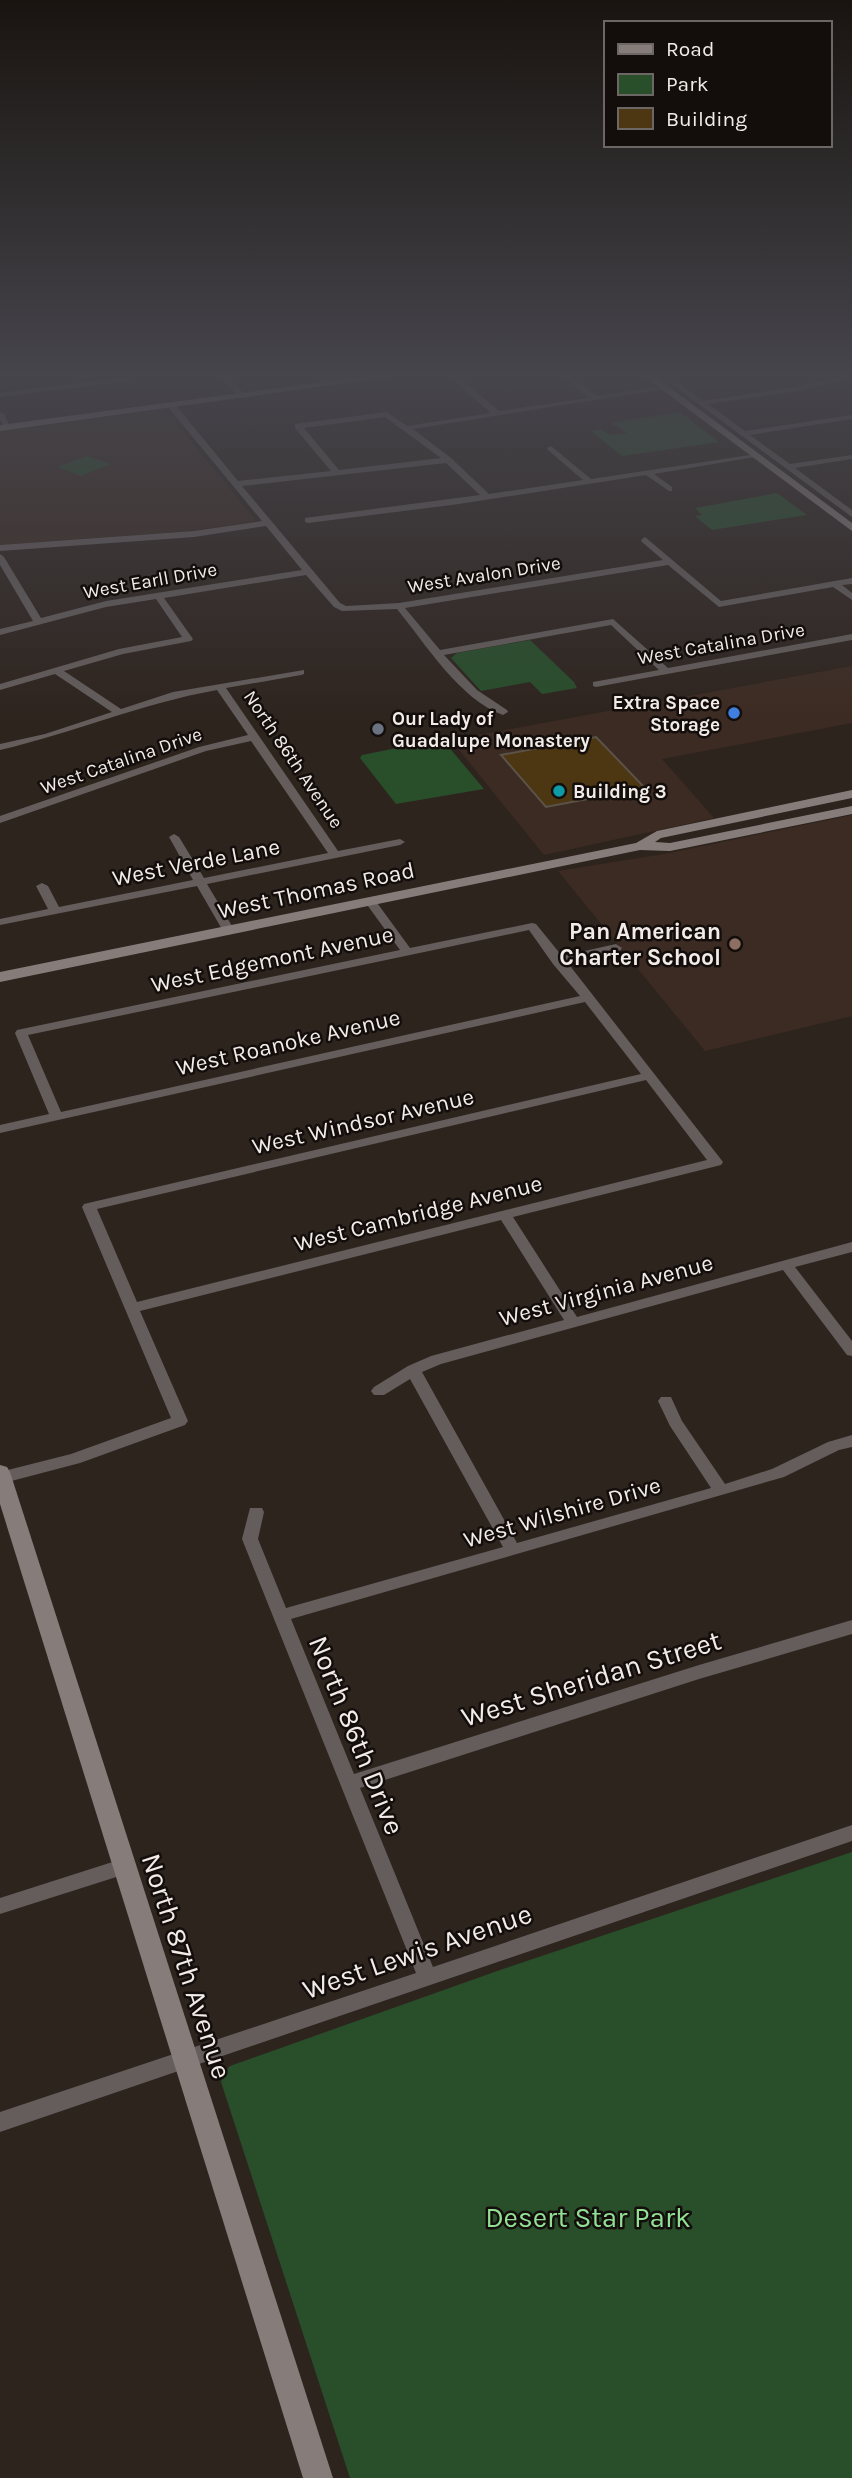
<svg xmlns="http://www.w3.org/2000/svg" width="852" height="2478" viewBox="0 0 852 2478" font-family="Karla,sans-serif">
<rect width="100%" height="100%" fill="#2e241e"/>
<g fill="#3c2b22">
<path d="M165 410 256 521 189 531 0 545V431Z"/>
<path d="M852 666V723L662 759 714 818 544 855 451 740Z"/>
<path d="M852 815V1016L705 1051 558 871 670 853Z"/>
</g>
<g fill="#284e2a">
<path d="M680 412 719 442 622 456 591 431 600 429 610 435 627 433 611 423Z"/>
<path d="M87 456 111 464 81 476 57 467Z"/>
<path d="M777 493 807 515 712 530 695 516 702 515 695 508Z"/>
<path d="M530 640 574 682 577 688 542 694 530 682 481 691 451 658 457 653Z"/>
<path d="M442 739 484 789 396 804 360 758 362 755Z"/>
<path d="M852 1852V2478H350L221 2082 224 2072 230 2066 500 1970Z"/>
</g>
<path fill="#4d3612" stroke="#5b5349" stroke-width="2" d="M596 737 645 788 546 807 501 755Z"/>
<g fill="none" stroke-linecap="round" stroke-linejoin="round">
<g fill="#645d5c" fill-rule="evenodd">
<path d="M218 374H226L245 394V398H239Z"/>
<path d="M313 374H321L331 384 324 386Z"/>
<path d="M446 374H455L499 411 589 398 559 374H568L597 396 665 386 669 388 413 429 451 458 489 494 583 480 548 450 547 448 551 446 591 479 757 454 761 456 654 474 672 487V491H669L646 475 459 504 308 523 305 522V518L480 495 446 463 242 486 340 603 346 606 399 603 663 560 642 542 641 540 645 537 721 601 852 578V584L842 585 852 593V600L833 587 719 607 668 565 405 608 440 650 613 619 668 668 852 634V640L596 687 593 686V682L659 670 611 625 444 655 477 690 507 710 508 712 503 715C460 700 425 643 397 609L342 611 334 607 306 575 164 598 193 639 191 641 123 654 64 671 121 709 173 692 304 670V674L301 675 226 688 338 851 400 839 405 842 400 845 207 884 235 931 229 935 223 931 197 886 0 925V919L48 909 36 886 42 883 48 886 59 907 193 880 169 837 174 834 179 837 204 878 328 853 251 741 206 751 0 823V816L199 747 248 735 217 690C143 703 73 733 0 750V744L45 734 112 712 55 674 0 690V684L119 649 182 637 156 599 106 607 0 635V629L33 621 0 565V554L4 557 41 618 106 601 302 570 266 526 194 537 0 551V545L194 531 262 521 168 407V403H174L238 481 331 471 295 428V424L387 412 407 426 491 413ZM385 417 441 458 339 470 304 428Z"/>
<path d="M658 374H667L703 401 796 387 852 374V378L796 391 708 404 745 431 852 415V419L750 435 790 464 852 455V459L795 468 852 510V517Z"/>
<path d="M127 377 131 379 130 381 0 397V393Z"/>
<path d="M0 412 4 414 11 429 4 427 0 420Z"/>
<path d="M371 899 375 900 410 948 532 923 536 924 562 956 616 944 622 948 620 951 567 962 723 1162 721 1165 513 1217 577 1317 852 1242V1252L795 1267 852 1341V1356L847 1355 783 1270 441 1364 422 1372 517 1543 711 1488 670 1426 658 1401 661 1397H671L682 1421 725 1484 772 1469 828 1442 852 1435V1447L839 1450 784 1477 291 1619 354 1774 699 1665 852 1620V1634L699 1679 360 1788 433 1967 852 1825V1841L0 2132V2112L416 1973 242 1539 250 1508H262L264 1512 258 1539 286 1608 503 1547 410 1379 384 1395H374L371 1391 374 1387 408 1366 431 1356 564 1320 501 1220 140 1311 188 1421 185 1425 80 1463 0 1484V1472L71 1454 171 1418 82 1207 84 1204 641 1074 585 1002 0 1133V1125L49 1114 15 1033 17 1030 400 950 365 902ZM529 930 553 964 580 996 61 1112 28 1035ZM646 1080 707 1160 137 1302 97 1209Z"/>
<path d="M125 1858 132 1860 134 1866 132 1872 0 1914V1898Z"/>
</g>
<g fill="#867c7a" fill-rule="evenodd">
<path d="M383 374H410L0 431V425Z"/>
<path d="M641 374H652L852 523V531Z"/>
<path d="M852 790V798L661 838 655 842 670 843 852 806V814L670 851 640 850 0 982V972L636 843 657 831Z"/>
<path d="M0 1465 7 1467 10 1472 333 2478H303L0 1504Z"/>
</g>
</g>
<linearGradient id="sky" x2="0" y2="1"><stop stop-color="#191410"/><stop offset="0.52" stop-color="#46454c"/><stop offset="1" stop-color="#46454c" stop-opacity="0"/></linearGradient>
<rect width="852" height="721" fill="url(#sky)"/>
<circle fill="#3f7fe0" stroke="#130e0c" stroke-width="2.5" cx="734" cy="713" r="7"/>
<circle fill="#6b7280" stroke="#130e0c" stroke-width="2.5" cx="378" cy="729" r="7"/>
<circle fill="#0f9aa8" stroke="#130e0c" stroke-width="2.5" cx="559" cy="791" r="7"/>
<circle fill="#8d6e63" stroke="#130e0c" stroke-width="2.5" cx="735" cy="944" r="7"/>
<g text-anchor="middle" stroke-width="5" stroke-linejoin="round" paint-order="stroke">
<g font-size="19" fill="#f2ebe7" stroke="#130e0c">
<text transform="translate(484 574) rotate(-9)" y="7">West Avalon Drive</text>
<text transform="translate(150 580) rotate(-10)" y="7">West Earll Drive</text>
<text transform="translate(721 643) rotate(-10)" y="7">West Catalina Drive</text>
<text transform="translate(294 759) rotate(56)" y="7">North 86th Avenue</text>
<text transform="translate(121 760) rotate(-19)" y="7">West Catalina Drive</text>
</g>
<g font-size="19" font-weight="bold" fill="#f2ebe7" stroke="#130e0c" text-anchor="start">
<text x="720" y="709" text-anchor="end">Extra Space<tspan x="720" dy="22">Storage</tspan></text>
<text x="392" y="725">Our Lady of<tspan x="392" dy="22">Guadalupe Monastery</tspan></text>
<text x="573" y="798">Building 3</text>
</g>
<g font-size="23" fill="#f2ebe7" stroke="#130e0c">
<text transform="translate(196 862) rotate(-11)" y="8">West Verde Lane</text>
<text transform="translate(316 890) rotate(-12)" y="8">West Thomas Road</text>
<text transform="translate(272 959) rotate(-12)" y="8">West Edgemont Avenue</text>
<text transform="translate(288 1042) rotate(-13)" y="8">West Roanoke Avenue</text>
<text transform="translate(363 1121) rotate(-13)" y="8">West Windsor Avenue</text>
<text transform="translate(418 1213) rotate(-14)" y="8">West Cambridge Avenue</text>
<text transform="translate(606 1290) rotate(-15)" y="8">West Virginia Avenue</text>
<text transform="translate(562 1512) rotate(-16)" y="8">West Wilshire Drive</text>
</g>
<g font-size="23" font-weight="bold" fill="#f2ebe7" stroke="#130e0c" text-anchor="end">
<text x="721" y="939">Pan American<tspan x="721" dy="26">Charter School</tspan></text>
</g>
<g font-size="28" fill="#f2ebe7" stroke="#130e0c">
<text transform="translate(591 1678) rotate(-17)" y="10">West Sheridan Street</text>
<text transform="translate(357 1735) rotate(68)" y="10">North 86th Drive</text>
<text transform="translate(417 1951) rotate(-19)" y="10">West Lewis Avenue</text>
<text transform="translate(187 1966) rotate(72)" y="10">North 87th Avenue</text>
</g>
<g font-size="28" fill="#91e093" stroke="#130e0c">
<text x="588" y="2227">Desert Star Park</text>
</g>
</g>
<rect x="604" y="21" width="228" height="126" fill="#130e0c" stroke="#6c6664" stroke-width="2"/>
<rect x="618" y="44" width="35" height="10" fill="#867c7a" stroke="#6c6664" stroke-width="2"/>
<text x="666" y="56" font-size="21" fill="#f2ebe7">Road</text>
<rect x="618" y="74" width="35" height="21" fill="#284e2a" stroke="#6c6664" stroke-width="2"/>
<text x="666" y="91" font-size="21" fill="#f2ebe7">Park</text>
<rect x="618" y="108" width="35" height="21" fill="#4d3612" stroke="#6c6664" stroke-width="2"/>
<text x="666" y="126" font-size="21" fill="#f2ebe7">Building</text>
</svg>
